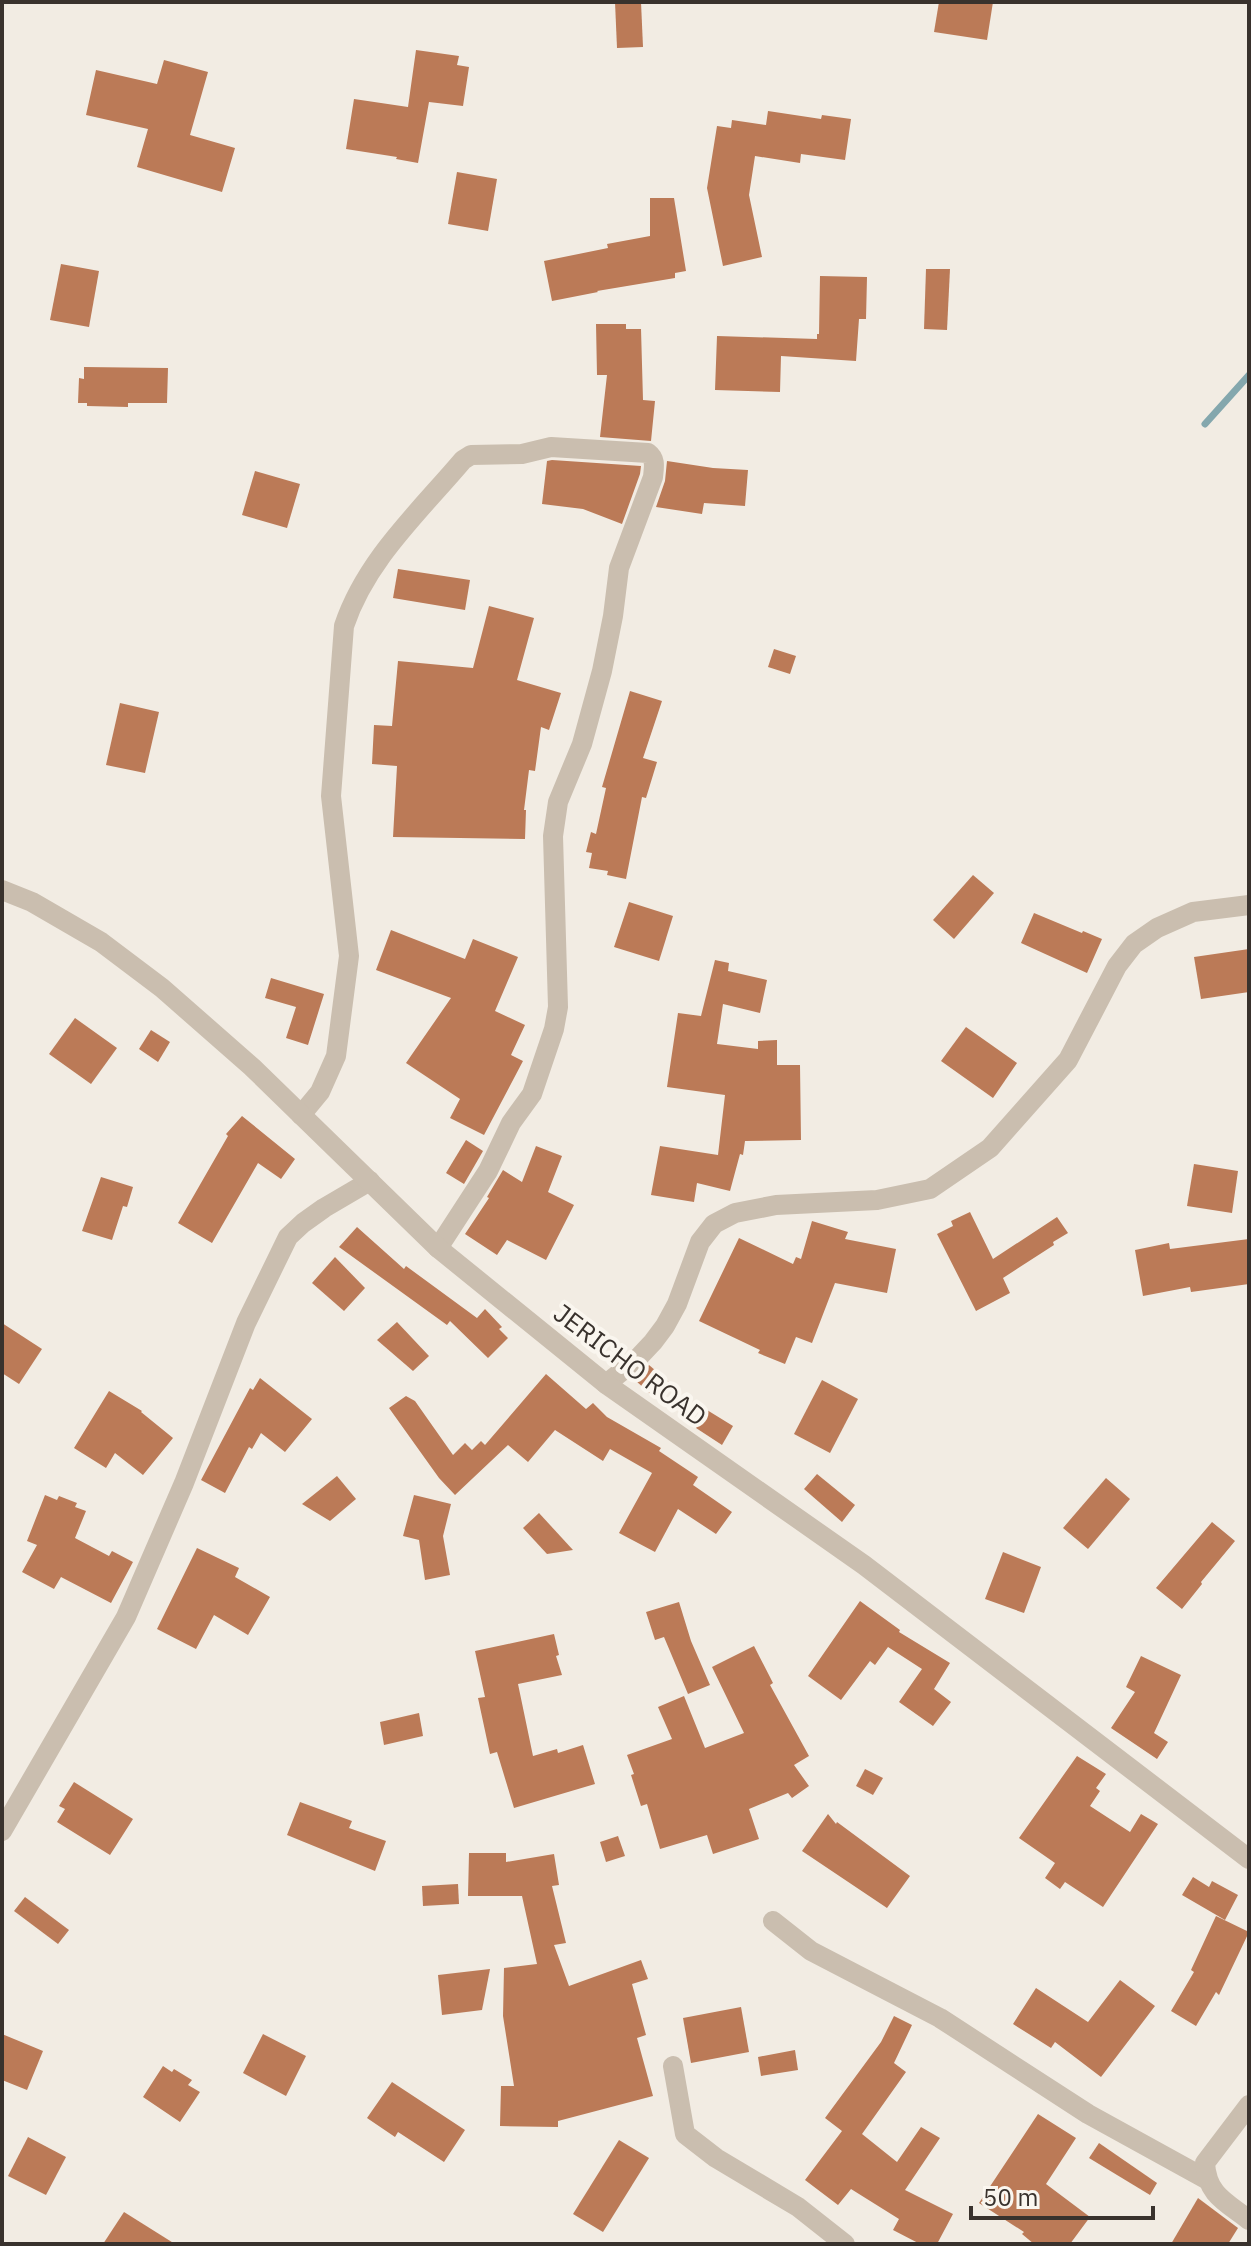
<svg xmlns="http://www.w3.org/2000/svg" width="1251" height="2246" viewBox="0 0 1251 2246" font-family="'IBM Plex Sans',sans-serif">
<rect width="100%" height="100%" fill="#f2ece3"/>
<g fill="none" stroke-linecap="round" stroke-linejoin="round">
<path stroke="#84a7ad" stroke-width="7" d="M1205 424 1249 375"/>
</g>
<g fill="#bb7a57">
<path d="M615 2H641L643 47 617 48Z"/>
<path d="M939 2H993L987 40 934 32Z"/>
<path d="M416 50 459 56 457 65 469 67 463 106 429 102 418 163 396 159 397 157 346 149 354 99 408 107Z"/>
<path d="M164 60 208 72 190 135 235 148 222 192 137 167 148 129 86 115 96 70 157 84Z"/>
<path d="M768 111 821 119 822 115 851 119 845 160 801 154 800 163 755 156 749 195 762 257 723 266 707 188 717 126 731 128 732 120 766 125Z"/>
<path d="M457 172 497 179 488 231 448 224Z"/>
<path d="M650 198H674L686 271 675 273V278L597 291 598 292 552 301 544 261 608 248 607 244 650 236Z"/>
<path d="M61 264 99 271 89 327 50 320Z"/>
<path d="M926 269H950L947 330 924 329Z"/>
<path d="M820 276 867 277 866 319H859L856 361 781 356 780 392 715 390 717 336 817 339V334H819Z"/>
<path d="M596 324H626V329H641L643 400 655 401 651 441 600 437 607 375H597Z"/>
<path d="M84 367 168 368 167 403H128V407L87 406V403H78L79 378 84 379Z"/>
<path d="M552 460 641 466 640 474 622 524 583 509 542 504 547 461Z"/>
<path d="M667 461 713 468 748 470 745 506 704 503 702 514 656 507 665 481Z"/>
<path d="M255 471 300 484 287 528 242 515Z"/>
<path d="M398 569 470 580 465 610 393 598Z"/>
<path d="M489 606 534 618 517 680 561 693 549 730 541 727 535 771 529 770 524 810H526L525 839 393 837 397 766 372 764 374 725 392 726 398 661 473 668Z"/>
<path d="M774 649 796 656 790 674 768 667Z"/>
<path d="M630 691 662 701 643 758 657 762 646 798 642 797 626 879 607 875 608 871 589 868 592 853 586 852 591 832 596 834 606 788 602 787Z"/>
<path d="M120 703 159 712 145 773 106 765Z"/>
<path d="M973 875 994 893 954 939 933 920Z"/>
<path d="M629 902 673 916 659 961 614 947Z"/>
<path d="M1034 913 1082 933 1083 931 1102 939 1087 973 1021 943Z"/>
<path d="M391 930 465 959 473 939 518 957 495 1011 525 1025 511 1055 523 1061 484 1135 450 1118 460 1099 406 1063 451 998 376 970Z"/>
<path d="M1249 949V992L1201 999 1194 957Z"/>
<path d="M715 960 729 963 728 971 767 980 760 1013 723 1004 717 1044 758 1049V1041L777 1040V1065H800L801 1140 745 1141 743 1155 740 1154 730 1191 697 1183 694 1202 651 1195 660 1146 718 1155 725 1095 667 1087 678 1013 701 1016Z"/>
<path d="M271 978 324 994 308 1045 286 1038 296 1007 265 998Z"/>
<path d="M75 1018 117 1048 91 1084 49 1054Z"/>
<path d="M966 1027 1017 1063 993 1098 941 1061Z"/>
<path d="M151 1030 170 1042 158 1062 139 1049Z"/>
<path d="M242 1116 295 1159 281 1179 258 1163 212 1243 178 1223 228 1136 226 1134Z"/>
<path d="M466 1140 483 1151 464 1184 446 1173Z"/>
<path d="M536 1146 562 1156 548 1192 574 1205 546 1260 507 1240 497 1255 465 1234 489 1198 487 1197 503 1170 522 1182Z"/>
<path d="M1194 1164 1238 1171 1232 1213 1187 1206Z"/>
<path d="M101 1177 133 1187 127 1207 123 1206 112 1240 82 1231Z"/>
<path d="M970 1212 993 1259 1057 1217 1068 1233 1053 1242 1054 1245 1003 1278 1010 1293 976 1311 937 1234 953 1226 951 1221Z"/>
<path d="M812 1221 848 1232 845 1239 896 1249 887 1293 835 1283 812 1343 796 1337 785 1364 758 1353 760 1350 699 1321 739 1238 793 1264 796 1257 801 1259Z"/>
<path d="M357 1227 404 1269 406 1266 477 1318 485 1309 502 1327 499 1329 508 1338 488 1358 450 1321 447 1325 339 1247Z"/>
<path d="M1249 1239V1284L1191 1292 1190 1287 1143 1296 1135 1250 1169 1243 1170 1249Z"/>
<path d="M335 1257 365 1288 344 1311 312 1283Z"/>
<path d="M397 1322 429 1356 413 1371 377 1340Z"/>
<path d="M2 1323 42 1349 19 1384 2 1373Z"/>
<path d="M649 1365 669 1382 655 1398 636 1381Z"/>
<path d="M546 1374 586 1409 593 1403 607 1417 661 1448 659 1451 698 1477 693 1485 732 1512 716 1534 678 1509 655 1552 619 1533 652 1473 610 1449 603 1461 555 1430 528 1462 508 1445 455 1495 439 1478 389 1408 406 1396 415 1401 453 1455 465 1443 472 1450 481 1441 485 1445Z"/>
<path d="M260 1378 312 1419 285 1452 261 1433 252 1449 249 1447 225 1493 201 1480 250 1388 253 1390Z"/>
<path d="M822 1380 858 1399 830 1453 794 1434Z"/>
<path d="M109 1391 142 1411 141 1412 173 1438 143 1475 115 1453 106 1468 74 1448Z"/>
<path d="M707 1410 733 1426 722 1445 696 1428Z"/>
<path d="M817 1474 855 1505 842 1522 804 1489Z"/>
<path d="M337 1476 356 1499 330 1521 302 1504Z"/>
<path d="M1106 1478 1130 1499 1088 1549 1063 1528Z"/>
<path d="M45 1495 57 1500 59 1496 77 1503 75 1507 86 1511 75 1538 109 1556 112 1551 133 1562 111 1603 61 1577 54 1589 22 1572 37 1545 27 1541Z"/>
<path d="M414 1495 451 1504 443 1536 450 1575 425 1580 419 1540 403 1536Z"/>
<path d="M539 1513 573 1550 547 1554 523 1528Z"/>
<path d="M1212 1522 1235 1541 1201 1582 1202 1584 1182 1609 1156 1588Z"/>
<path d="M197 1548 239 1568 235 1577 270 1597 248 1635 214 1615 196 1649 157 1629Z"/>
<path d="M1003 1552 1041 1567 1024 1613 985 1599Z"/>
<path d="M860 1601 900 1630 899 1632 950 1663 934 1689 951 1702 933 1726 899 1702 922 1669 888 1647 875 1665 870 1661 841 1700 808 1676Z"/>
<path d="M679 1602 691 1641 710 1685 688 1694 664 1637 655 1640 646 1612Z"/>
<path d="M554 1634 559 1655 556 1656 562 1675 518 1684 533 1756 557 1749 558 1753 583 1745 595 1784 514 1808 497 1752 490 1754 478 1698 485 1697 475 1651Z"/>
<path d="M754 1646 773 1683 770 1685 809 1756 794 1765 809 1786 792 1798 788 1793 749 1809 759 1839 713 1854 707 1835 660 1849 647 1804 641 1806 631 1775 634 1774 627 1755 672 1739 658 1707 684 1696 705 1748 744 1733 712 1667Z"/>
<path d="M1141 1656 1181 1675 1154 1733 1168 1742 1157 1759 1111 1728 1135 1692 1126 1687Z"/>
<path d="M419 1713 423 1736 384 1745 380 1722Z"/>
<path d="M1077 1756 1106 1774 1096 1788 1100 1791 1090 1806 1130 1832 1141 1814 1158 1824 1103 1907 1065 1882 1060 1889 1045 1878 1055 1863 1019 1838Z"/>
<path d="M865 1769 883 1778 873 1795 856 1786Z"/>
<path d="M74 1782 133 1819 110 1855 57 1822 65 1809 59 1806Z"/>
<path d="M300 1802 352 1821 349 1828 386 1841 375 1871 287 1835Z"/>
<path d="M828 1814 836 1824 837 1822 910 1876 887 1908 802 1851Z"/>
<path d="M618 1836 625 1856 606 1862 600 1842Z"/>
<path d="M469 1853H506V1862L554 1854 559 1885 552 1886 566 1943 554 1945 569 1986 641 1960 648 1979 632 1984 646 2035 637 2038 653 2096 558 2121V2127L500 2126 501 2086H514L503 2016 504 1968 537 1964 522 1896H468Z"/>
<path d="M1193 1877 1209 1887 1212 1881 1238 1895 1225 1920 1182 1895Z"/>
<path d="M458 1884 459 1904 423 1906 422 1886Z"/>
<path d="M25 1897 69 1930 58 1944 14 1911Z"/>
<path d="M1216 1916 1249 1932 1219 1995 1216 1992 1196 2026 1171 2011 1194 1972 1191 1970Z"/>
<path d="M490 1969 482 2010 442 2015 438 1975Z"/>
<path d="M1120 1980 1155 2006 1101 2077 1055 2042 1051 2048 1013 2024 1036 1988 1088 2022Z"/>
<path d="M741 2007 749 2052 691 2063 683 2018Z"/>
<path d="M894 2016 912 2025 894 2063 906 2072 862 2134 897 2162 921 2127 940 2138 905 2190 953 2214 937 2244H920L893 2230 899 2219 851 2189 838 2205 805 2180 842 2131 825 2118 881 2042Z"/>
<path d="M2 2034 43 2051 27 2090 2 2080Z"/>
<path d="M263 2034 306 2056 286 2096 243 2073Z"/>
<path d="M795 2050 798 2070 761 2076 758 2057Z"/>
<path d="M163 2066 172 2072 174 2069 192 2080 188 2085 200 2092 180 2122 143 2097Z"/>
<path d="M392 2082 465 2130 444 2162 398 2132 395 2137 367 2118Z"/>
<path d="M1038 2114 1076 2138 1046 2184 1090 2217 1070 2244H1034L1022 2234 1024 2232 979 2203Z"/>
<path d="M28 2137 66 2157 46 2195 8 2176Z"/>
<path d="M619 2140 649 2158 603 2232 573 2214Z"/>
<path d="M1099 2143 1157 2183 1150 2195 1089 2158Z"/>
<path d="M1198 2198 1238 2228 1228 2244H1171Z"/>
<path d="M124 2212 175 2244H103Z"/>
</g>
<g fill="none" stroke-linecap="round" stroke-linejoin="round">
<g stroke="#cabeaf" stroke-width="20">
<path d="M301 1115 320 1092 336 1056 349 956 331 796 344 626C366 560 419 512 463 460L471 455 522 454 551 447 648 453C656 459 654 467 653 477L619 568 613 616 602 671 582 744 558 802 553 836 558 1007 554 1029 532 1094 511 1123 488 1171 438 1248"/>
<path d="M606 1384 637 1359 653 1342 665 1326 677 1304 700 1242 714 1224 735 1213 776 1205 877 1200 930 1189 990 1148 1068 1060 1117 966 1134 944 1157 928 1193 912 1249 905"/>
<path d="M2 1831 126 1617 184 1483 246 1323 288 1237 303 1223 324 1208 370 1181"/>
<path d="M773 1921 811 1951 940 2018 1088 2114 1206 2179"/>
<path d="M673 2066 685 2134 716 2158 798 2207 845 2244"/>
<path d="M1249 2105 1205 2163C1207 2195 1226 2202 1249 2220"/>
</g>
<path stroke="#cabeaf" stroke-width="20" d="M2 890 32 902 101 942 162 988 252 1067 438 1248 606 1384 864 1565 1249 1859"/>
</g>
<g text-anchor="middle" stroke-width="8" stroke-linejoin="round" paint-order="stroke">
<g font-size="26" fill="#39322d" stroke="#faf6ef">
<text transform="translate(630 1365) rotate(37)" y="9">JERICHO ROAD</text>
</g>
</g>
<rect width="1251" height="2246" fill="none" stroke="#39322d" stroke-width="8"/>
<path d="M971 2206v12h182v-12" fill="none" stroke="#39322d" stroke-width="4"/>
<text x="983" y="2206" font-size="24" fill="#39322d" stroke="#faf6ef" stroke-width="6" paint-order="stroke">50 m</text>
</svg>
